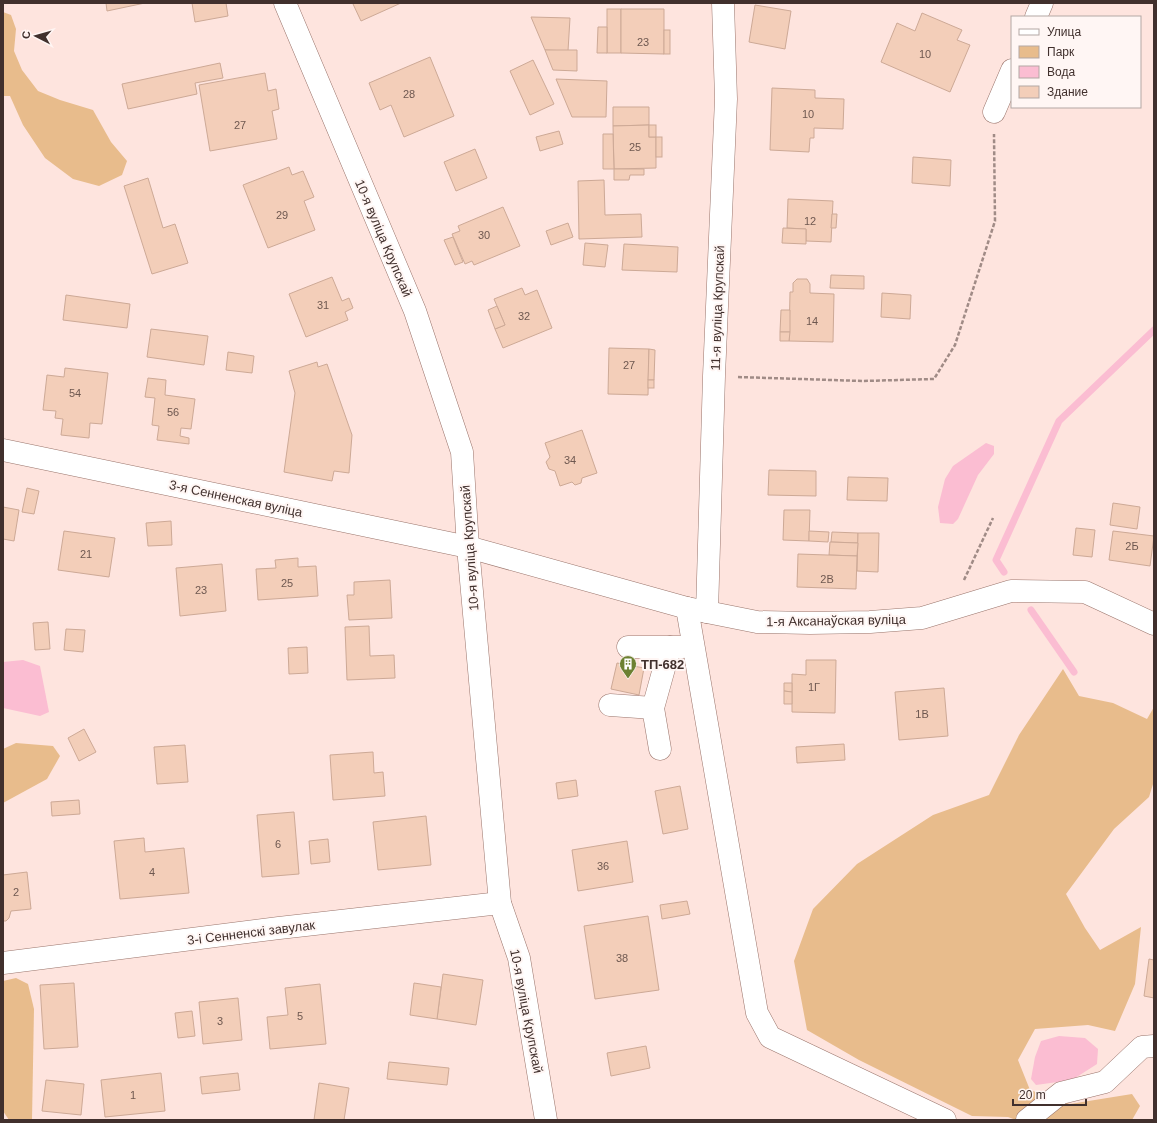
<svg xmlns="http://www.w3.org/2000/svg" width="1157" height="1123" viewBox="0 0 1157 1123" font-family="Arial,sans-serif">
<rect width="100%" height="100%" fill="#fee4de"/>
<g fill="#e8bc8c">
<path d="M3 12 11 15 16 29 14 51 22 70 38 91 60 100 93 110 111 142 127 161 122 175 99 186 73 179 45 158 23 125 10 96H3Z"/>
<path d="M1063 669 1079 696 1113 703 1147 719 1154 707V781L1149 797 1114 829 1066 894 1085 928 1100 950 1141 927 1135 984 1115 1031 1088 1025 1035 1029 1018 1060 1030 1090 1070 1104 1132 1094 1140 1106 1132 1120H1016L1008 1117 972 1116 859 1060 807 1030 794 961 813 909 857 864 933 815 989 795 1019 735Z"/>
<path d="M16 743 53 746 60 756 47 779 3 803V749Z"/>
<path d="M16 978 28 984 34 1009 32 1120H9L3 1111V981Z"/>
</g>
<g fill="#fbbdd2">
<path d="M986 443 994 446V454L978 475 958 519 953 524 940 523 938 507 945 479 953 466Z"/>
<path d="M23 660 40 666 49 712 40 716 3 708V662Z"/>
<path d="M1059 1036 1085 1038 1098 1049 1097 1064 1072 1080 1036 1085 1031 1079 1035 1057 1041 1041Z"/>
</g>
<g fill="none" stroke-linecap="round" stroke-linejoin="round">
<g stroke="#fbbdd2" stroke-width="7">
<path d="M1004 572 996 560 1059 421 1154 330"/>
<path d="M1031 610 1074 672"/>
</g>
</g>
<g fill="#f3ceb9" stroke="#cda996">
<path d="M106 3H145L107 11Z"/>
<path d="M192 3H226L228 16 195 22Z"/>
<path d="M356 3H401L361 21 353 4Z"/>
<path d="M755 5 791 11 785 49 749 42Z"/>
<rect x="607" y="9" width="14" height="44"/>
<path d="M621 9H664V54L621 53Z"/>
<path d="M922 13 962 30 957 40 970 45 950 92 881 62 897 23 915 31Z"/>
<path d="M531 17 570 18 568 51 545 50Z"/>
<path d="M598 27H607V53H597Z"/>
<rect x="664" y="30" width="6" height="24"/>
<path d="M545 50H577V71L553 70Z"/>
<path d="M430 57 454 116 404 137 391 105 380 110 369 83Z"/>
<path d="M533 60 554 104 530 115 510 71Z"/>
<path d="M220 63 223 78 195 83 197 94 128 109 122 84Z"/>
<path d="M265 73 268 91 276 89 279 109 272 111 277 139 210 151 199 85Z"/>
<path d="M556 79 607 81 606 117H572Z"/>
<path d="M772 88 815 90V98L844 99 843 129 814 128V138H810L809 152 770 150Z"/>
<path d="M613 107H649V125L613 126Z"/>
<path d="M649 125V137H656V168L614 169 613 126Z"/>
<rect x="649" y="125" width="7" height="12"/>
<path d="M559 131 563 144 540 151 536 137Z"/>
<path d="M603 134H613L614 169H603Z"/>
<rect x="656" y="137" width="6" height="20"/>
<path d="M475 149 487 178 456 191 444 162Z"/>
<path d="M913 157 951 160 950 186 912 183Z"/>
<path d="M289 167 292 175 303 171 314 197 304 201 315 230 268 248 243 185Z"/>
<path d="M614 169H644V175H630L629 180H614Z"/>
<path d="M148 178 163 228 175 224 188 263 152 274 124 186Z"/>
<path d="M604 180 605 215 641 214 642 237 579 239 578 181Z"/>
<path d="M788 199 833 201 831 242 806 241V229L787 228Z"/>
<path d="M503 207 520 246 474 265 472 261 465 264 452 234 460 231 458 226Z"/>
<path d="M832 214H837L836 228H831Z"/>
<path d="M568 223 573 237 551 245 546 231Z"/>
<path d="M783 228 806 229V244L782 243Z"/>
<path d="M453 237 463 262 455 265 444 240Z"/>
<path d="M585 243 608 245 605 267 583 265Z"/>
<path d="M624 244 678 247 677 272 622 270Z"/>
<path d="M831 275 864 276V289L830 288Z"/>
<path d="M332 277 342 301 349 298 353 308 345 312 348 320 306 337 289 294Z"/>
<path d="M797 279H807L810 284V293L834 294 833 342 789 341 790 292H793V283Z"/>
<path d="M522 288 525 295 537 290 552 328 503 348 495 329 505 325 494 299Z"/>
<path d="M882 293 911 295 910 319 881 317Z"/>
<path d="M66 295 130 304 127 328 63 320Z"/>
<path d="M497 306 505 325 495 329 488 310Z"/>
<path d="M781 310H790V332H780Z"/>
<path d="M151 329 208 336 204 365 147 357Z"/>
<path d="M780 332H790L789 341H780Z"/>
<path d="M609 348 649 349 648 395 608 394Z"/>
<path d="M649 349 655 350 654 380H648Z"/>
<path d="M228 352 254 356 252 373 226 370Z"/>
<path d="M317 362 318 367 327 364 352 435 349 473 334 471 332 481 284 472 295 393 289 371Z"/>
<path d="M65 368 108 373 102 424 90 423 89 438 61 435 63 419 55 418 56 411 43 410 47 375 64 377Z"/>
<path d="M148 378 166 380 165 395 195 399 191 429 181 428 180 436 189 438V444L157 440 159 426 152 425 155 398 145 397Z"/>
<rect x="648" y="380" width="6" height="8"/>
<path d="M582 430 597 473 582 478 581 483 575 485 572 482 560 486 555 471 549 469 546 462 550 457 545 443Z"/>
<path d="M769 470 816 471V496L768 495Z"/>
<path d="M848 477 888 478 887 501 847 500Z"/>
<path d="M27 488 39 491 34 514 22 512Z"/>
<path d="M1113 503 1140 507 1137 529 1110 525Z"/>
<path d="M3 507 19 510 14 541 3 539Z"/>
<path d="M784 510H810L809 541 783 540Z"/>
<path d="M171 521 172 545 148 546 146 523Z"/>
<path d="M1076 528 1095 530 1092 557 1073 555Z"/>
<path d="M64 531 115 538 109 577 58 570Z"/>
<path d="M809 531 829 532 828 542 809 541Z"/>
<path d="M1113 531 1154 536 1150 566 1109 560Z"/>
<path d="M832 532 858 533V543L831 542Z"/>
<path d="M858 533H879L878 572 857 571Z"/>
<path d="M830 542 858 543 857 556 829 555Z"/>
<path d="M798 554 857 556 856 589 797 587Z"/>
<path d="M298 558V567L316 566 318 596 258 600 256 569 276 568 275 560Z"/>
<path d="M222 564 226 611 180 616 176 568Z"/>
<path d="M390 580 392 618 349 620 347 595H354V582Z"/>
<path d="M48 622 50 649 35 650 33 623Z"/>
<path d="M369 626 370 656 394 655 395 678 347 680 345 627Z"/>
<path d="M66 629 85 630 83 652 64 650Z"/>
<path d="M307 647 308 673 289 674 288 648Z"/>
<path d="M806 660H836L835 713 792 712V674L806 675Z"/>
<path d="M617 663 644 668 639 695 611 689Z"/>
<path d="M784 683H792V692L784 691Z"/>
<path d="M944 688 948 736 899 740 895 692Z"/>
<path d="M784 691 792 692V704H784Z"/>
<path d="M84 729 96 752 79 761 68 738Z"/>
<path d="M844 744 845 760 797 763 796 747Z"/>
<path d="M185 745 188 782 157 784 154 747Z"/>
<path d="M373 752 374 773 383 772 385 796 333 800 330 755Z"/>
<path d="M576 780 578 796 558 799 556 783Z"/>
<path d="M680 786 688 829 663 834 655 791Z"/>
<path d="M79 800 80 814 52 816 51 802Z"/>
<path d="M294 812 299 874 262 877 257 815Z"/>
<path d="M426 816 431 865 378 870 373 822Z"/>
<path d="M144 838 145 852 184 848 189 893 120 899 114 841Z"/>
<path d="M328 839 330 862 311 864 309 841Z"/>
<path d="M627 841 633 882 578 891 572 850Z"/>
<path d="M27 872 31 909 11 911 9 918 6 921H3V875Z"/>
<path d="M687 901 690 914 662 919 660 905Z"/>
<path d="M648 916 659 990 595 999 584 926Z"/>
<path d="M1149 959 1154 960V998L1144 996Z"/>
<path d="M443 974 483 980 476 1025 437 1019Z"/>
<path d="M74 983 78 1047 44 1049 40 985Z"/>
<path d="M414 983 441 987 437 1019 410 1015Z"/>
<path d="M320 984 326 1044 270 1049 267 1017 288 1015 285 988Z"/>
<path d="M238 998 242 1040 203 1044 199 1002Z"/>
<path d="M192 1011 195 1036 178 1038 175 1013Z"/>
<path d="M646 1046 650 1068 611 1076 607 1053Z"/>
<path d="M389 1062 449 1068 447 1085 387 1079Z"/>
<path d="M161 1073 165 1111 105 1117 101 1080Z"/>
<path d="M238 1073 240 1090 202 1094 200 1077Z"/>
<path d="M46 1080 84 1084 81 1115 42 1111Z"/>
<path d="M319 1083 349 1088 344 1120H314Z"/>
</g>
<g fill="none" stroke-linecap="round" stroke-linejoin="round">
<g stroke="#9a756c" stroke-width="23">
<g id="minor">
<path d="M285 3 415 311 462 452 468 547 500 903 519 958 546 1120"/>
<path d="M1036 17 1042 3"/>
<path d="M994 112 1012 70"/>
<path d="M3 450 468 547 687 608 757 622 810 623 870 622 922 618 1011 591 1085 592 1154 624"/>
<path d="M687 608 757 1013 770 1037 945 1120"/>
<path d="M707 612 714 376 726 99 723 3"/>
<path d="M628 647H683"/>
<path d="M610 705 653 708"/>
<path d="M660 749 653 708 670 647"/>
<path d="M3 963 279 928 500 903"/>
<path d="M1027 1120 1061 1093 1105 1082 1142 1047 1154 1046"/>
</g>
</g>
<g stroke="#a08b86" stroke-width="2.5" stroke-dasharray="4 2" stroke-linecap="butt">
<path d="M738 377 863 381 934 379 955 345 995 221 994 134"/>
<path d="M964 580 993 518"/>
</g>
<use href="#minor" stroke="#fff" stroke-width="22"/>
</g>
<defs>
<g id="building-pin" transform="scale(0.9)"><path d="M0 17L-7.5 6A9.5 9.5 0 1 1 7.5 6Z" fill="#6c8132" stroke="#fff6f4"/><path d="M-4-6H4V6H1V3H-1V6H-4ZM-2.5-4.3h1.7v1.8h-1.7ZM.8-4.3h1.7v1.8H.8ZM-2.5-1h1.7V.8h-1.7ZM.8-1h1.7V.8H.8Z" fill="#fff"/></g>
</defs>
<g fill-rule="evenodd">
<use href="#building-pin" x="628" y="664"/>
</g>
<g text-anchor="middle" stroke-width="4" stroke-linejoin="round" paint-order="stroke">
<g font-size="11" fill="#6e5850">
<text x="643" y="46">23</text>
<text x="925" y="58">10</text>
<text x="409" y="98">28</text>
<text x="808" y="118">10</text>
<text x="240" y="129">27</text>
<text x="635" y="151">25</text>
<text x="282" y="219">29</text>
<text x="810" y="225">12</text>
<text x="484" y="239">30</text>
<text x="323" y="309">31</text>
<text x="524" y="320">32</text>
<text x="812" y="325">14</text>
<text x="629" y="369">27</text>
<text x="75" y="397">54</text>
<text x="173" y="416">56</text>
<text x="570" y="464">34</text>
<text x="1132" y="550">2Б</text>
<text x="86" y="558">21</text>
<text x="827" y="583">2В</text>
<text x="287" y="587">25</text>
<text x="201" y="594">23</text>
<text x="814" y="691">1Г</text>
<text x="922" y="718">1В</text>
<text x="278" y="848">6</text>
<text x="603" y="870">36</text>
<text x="152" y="876">4</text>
<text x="16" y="896">2</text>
<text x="622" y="962">38</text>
<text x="300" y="1020">5</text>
<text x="220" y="1025">3</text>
<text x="133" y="1099">1</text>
</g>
<g font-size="13" fill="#41302d" stroke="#fff6f4">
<text transform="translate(384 238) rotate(67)" y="5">10-я вуліца Крупскай</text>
<text transform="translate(717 308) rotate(-88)" y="5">11-я вуліца Крупскай</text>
<text transform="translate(236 498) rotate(12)" y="5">3-я Сенненская вуліца</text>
<text transform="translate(469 548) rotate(-94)" y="5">10-я вуліца Крупскай</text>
<text transform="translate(836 620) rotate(-1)" y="5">1-я Аксанаўская вуліца</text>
<text transform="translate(251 932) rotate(-7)" y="5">3-і Сенненскі завулак</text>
<text transform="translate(527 1011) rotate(79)" y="5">10-я вуліца Крупскай</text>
</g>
<g font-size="13" font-weight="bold" fill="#41302d" stroke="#fff6f4" text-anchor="start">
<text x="641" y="669">ТП-682</text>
</g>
</g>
<rect width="1157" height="1123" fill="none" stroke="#41302d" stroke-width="8"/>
<rect x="1011" y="16" width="130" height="92" fill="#fff6f4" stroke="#b3a7a4"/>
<rect x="1019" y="29" width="20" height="6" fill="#ffffff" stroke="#b3a7a4"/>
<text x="1047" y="36" font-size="12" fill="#41302d">Улица</text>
<rect x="1019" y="46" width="20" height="12" fill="#e8bc8c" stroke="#b3a7a4"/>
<text x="1047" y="56" font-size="12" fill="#41302d">Парк</text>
<rect x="1019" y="66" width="20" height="12" fill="#fbbdd2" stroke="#b3a7a4"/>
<text x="1047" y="76" font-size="12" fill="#41302d">Вода</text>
<rect x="1019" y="86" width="20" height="12" fill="#f3ceb9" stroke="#b3a7a4"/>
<text x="1047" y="96" font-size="12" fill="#41302d">Здание</text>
<g transform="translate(36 36) rotate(276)" stroke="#fff6f4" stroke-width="3" paint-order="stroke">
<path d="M0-3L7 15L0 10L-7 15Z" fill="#41302d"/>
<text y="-6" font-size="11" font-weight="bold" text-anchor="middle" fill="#41302d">С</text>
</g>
<path d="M1013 1099v6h73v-6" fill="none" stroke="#41302d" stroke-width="2"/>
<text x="1019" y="1099" font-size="12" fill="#41302d" stroke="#fff6f4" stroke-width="3" paint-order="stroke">20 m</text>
</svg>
